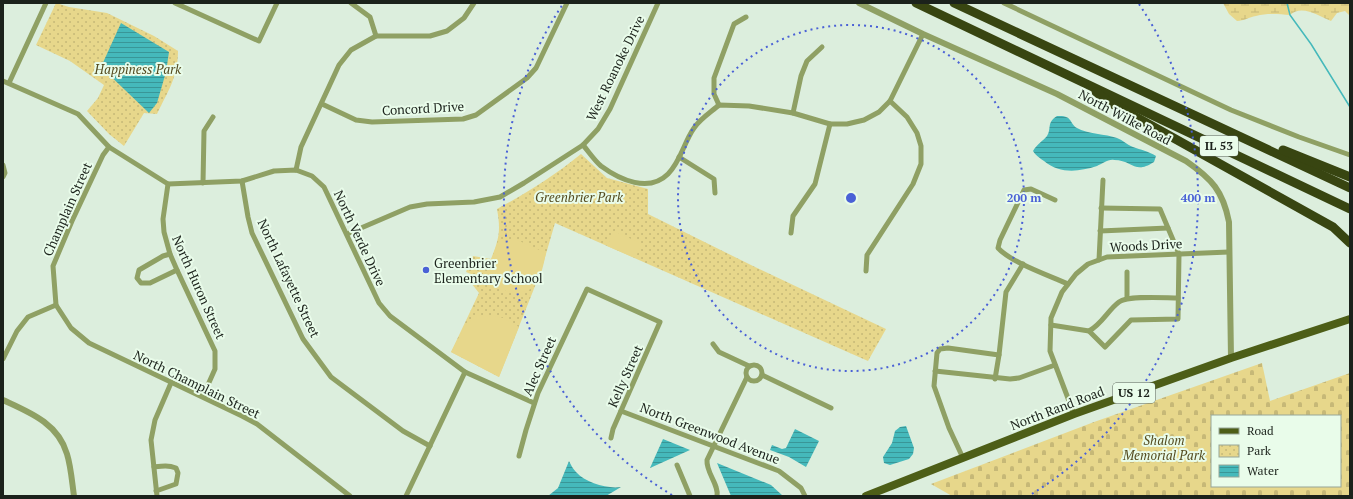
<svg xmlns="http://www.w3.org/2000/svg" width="1353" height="499" viewBox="0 0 1353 499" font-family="'PT Serif',serif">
<defs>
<pattern id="wetland-marsh" width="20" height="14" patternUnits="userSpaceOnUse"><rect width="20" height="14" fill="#e7d78b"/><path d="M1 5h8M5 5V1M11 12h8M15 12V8" fill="none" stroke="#c6b877"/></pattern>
<pattern id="cemetery-stones" width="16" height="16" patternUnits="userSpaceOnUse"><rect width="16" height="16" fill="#e7d78b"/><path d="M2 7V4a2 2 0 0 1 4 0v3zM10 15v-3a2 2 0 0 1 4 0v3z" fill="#c6b877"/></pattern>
<pattern id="park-dots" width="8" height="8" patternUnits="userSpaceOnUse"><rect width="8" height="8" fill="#e7d78b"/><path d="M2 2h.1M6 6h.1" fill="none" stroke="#c6b877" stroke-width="1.8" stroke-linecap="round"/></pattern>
<pattern id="water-rules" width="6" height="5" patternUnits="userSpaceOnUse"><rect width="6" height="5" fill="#45b9bb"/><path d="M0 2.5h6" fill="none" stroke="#399697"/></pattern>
</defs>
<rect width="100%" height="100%" fill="#dceedd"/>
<path fill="url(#wetland-marsh)" d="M1223 3H1350V16L1345 11 1337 13 1331 21C1319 16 1302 4 1290 15 1278 14 1267 13 1256 16 1249 17 1244 21 1237 21L1229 14Z"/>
<path fill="url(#cemetery-stones)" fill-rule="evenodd" d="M1262 363 1270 401 1350 373V496H952L931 484 1094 422ZM1212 416H1340V486H1212Z"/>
<g fill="url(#park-dots)">
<path d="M56 3 69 7 107 13 154 36 178 51C178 77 168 91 157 114L144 113 124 146 109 134 87 111 98 98 104 85 70 61 36 45Z"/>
<path d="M581 154 607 178 648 189V214L753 266 886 329 868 361 555 223 541 271 499 377 451 352 479 293 468 279 471 274 466 272 473 256 491 259C499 239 501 231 497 209 527 193 555 175 581 154Z"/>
</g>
<g fill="#e7d78b">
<path d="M614 231 642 244 635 258 607 246Z"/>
<path d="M499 239H515L546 253C544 262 541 279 535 285 522 300 497 289 483 281Z"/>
<path d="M491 315 503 318 519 327 499 377 451 352 466 324 478 316Z"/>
</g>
<g fill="url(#water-rules)">
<path d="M121 23 169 52 166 72 157 103 149 113 101 67Z"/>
<path d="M1057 116C1073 115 1069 123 1077 128 1087 134 1106 134 1117 138 1123 140 1127 145 1133 147 1141 150 1148 151 1156 156L1154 162C1134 175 1133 160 1114 160 1108 159 1102 164 1097 166 1078 172 1060 174 1044 161 1040 158 1036 156 1033 151 1037 144 1043 141 1047 136 1052 128 1046 123 1057 116Z"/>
<path d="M906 426 914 448 913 454 909 459 890 465 884 463 883 457 892 443 895 431 900 427Z"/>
<path d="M795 429 819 441 806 467 789 457 770 450 772 445 782 449 786 448Z"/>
<path d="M663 439 690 450 650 468Z"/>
<path d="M569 461C571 465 573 469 576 472 586 483 607 489 621 487L606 496H548L558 488Z"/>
<path d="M717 463 771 485 783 496H731Z"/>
</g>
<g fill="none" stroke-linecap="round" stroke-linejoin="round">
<path stroke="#45b9bb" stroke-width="1.5" d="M1287 3 1290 15 1311 44 1350 107"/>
<g stroke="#8fa064" stroke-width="5">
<path d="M175 3 259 41 277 3"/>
<path d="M351 3 370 17 376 36"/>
<path d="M1004 3 1231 110 1299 137 1350 155"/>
<path d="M3 81 78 114 109 147 168 184 242 181 274 171 296 170 312 176 324 187 379 303 390 316 465 372 534 403"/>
<path d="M9 83 46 3"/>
<path d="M322 104 356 120 372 122 463 119 476 115 527 78 536 68 567 3"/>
<path d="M719 105 714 94V78L734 24 746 17"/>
<path d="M793 113 801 76 807 61 822 47"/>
<path d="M583 145C589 152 594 160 601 166 620 180 649 193 668 174 681 161 684 142 694 128 700 119 711 112 719 105L749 106 793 113 830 124H847L864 120 879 112 890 101 923 34"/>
<path d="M109 147 103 155 72 221 53 266 56 305 71 328 89 343 242 416 257 424 350 496"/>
<path d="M679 157 714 179 715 193"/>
<path d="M3 165 5 173 3 177"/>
<path d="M296 170 301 147 339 65 351 50 376 36H430L447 31 464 18 474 3"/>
<path d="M242 181 248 217 252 233 303 339 331 377 403 431 430 446"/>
<path d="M203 183 204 131 213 117"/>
<path d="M168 184 163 219 164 232 170 254 177 270 215 351V369L203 396"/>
<path d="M1055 200 1031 189 1024 190 1000 240 998 248C1012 263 1048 275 1068 284"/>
<path d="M1100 231 1168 228 1160 209 1101 208"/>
<path d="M791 233 793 216 815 184 830 124"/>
<path d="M347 234 410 207 427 204 474 202 500 197 524 183 583 145 598 129 610 109 658 3"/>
<path d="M170 254 163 256 139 270 137 278 141 283H150L177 270"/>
<path d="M1099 260 1103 180"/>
<path d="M866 271 867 255 913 184 921 164V146L917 133 907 117 890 101"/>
<path d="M1127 298V272"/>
<path d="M1051 325 1089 331 1105 347 1131 320 1178 319 1179 254 1168 228"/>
<path d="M1089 331C1102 324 1108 310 1119 302 1129 295 1165 298 1178 298"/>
<path d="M713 344 719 352 749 366"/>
<path d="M3 359 17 331 28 317 56 305"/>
<circle cx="754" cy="373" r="8"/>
<path d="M935 371 1010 379 1019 378 1055 365"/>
<path d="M762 375 831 408"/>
<path d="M995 379 999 355 1006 292 1023 264"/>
<path d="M621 411 779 471 801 488 805 496"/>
<path d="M1074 414 1050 351 1051 318 1062 292 1076 274 1088 264 1107 257 1229 252"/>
<path d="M519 456 526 430 538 393 587 289 660 322 613 429 611 438"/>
<path d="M963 458 949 428 934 386 937 353 940 349 948 348 999 355"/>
<path d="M677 465 690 496"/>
<path d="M154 467C162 466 168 465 176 468L178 473 176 484 156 491"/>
<path d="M157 496 151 440 155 420 171 383"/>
<path d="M406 496 465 372"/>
<path d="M717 496C719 484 706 473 707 460L747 377"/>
</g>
<g stroke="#8fa064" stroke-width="6">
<path d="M859 3 923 34 1057 94 1186 161C1212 179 1223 191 1229 222L1231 358"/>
<path d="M3 400C29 412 58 423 67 454 71 467 72 482 74 496"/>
</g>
<path stroke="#4d5e17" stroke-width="8" d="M866 496 1074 414 1231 358 1350 319"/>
<g stroke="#384511" stroke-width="9">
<path d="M916 3 1350 209"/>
<path d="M954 3 1350 188"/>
<path d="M1096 92 1109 102 1333 227 1350 243"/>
<path d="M1283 150 1350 177"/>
</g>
</g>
<g fill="none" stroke="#4a61d6" stroke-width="2" stroke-dasharray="2 4">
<circle cx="851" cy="198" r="173"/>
<path d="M672 495A347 347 0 0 1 563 4M1139 4A347 347 0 0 1 1030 495"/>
</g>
<circle fill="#4a61d6" stroke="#e9fcea" stroke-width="1.5" cx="426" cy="270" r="4"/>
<g text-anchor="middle" stroke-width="4" stroke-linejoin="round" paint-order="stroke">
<g fill="#e9fcea" stroke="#596359" stroke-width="1">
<rect x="1200" y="136" width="38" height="20" rx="3"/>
<rect x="1113" y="383" width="42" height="20" rx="3"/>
</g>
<g font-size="12" font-weight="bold" fill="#1b221b">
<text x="1219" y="150">IL 53</text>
<text x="1134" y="397">US 12</text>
</g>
<g font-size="13" fill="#1b221b" stroke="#e9fcea">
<text transform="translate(615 68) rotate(-64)" y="5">West Roanoke Drive</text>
<text transform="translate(423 108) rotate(-3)" y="5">Concord Drive</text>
<text transform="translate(1125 117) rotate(28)" y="5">North Wilke Road</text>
<text transform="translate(67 209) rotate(-66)" y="5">Champlain Street</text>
<text transform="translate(360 238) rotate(65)" y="5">North Verde Drive</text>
<text transform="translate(1146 245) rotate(-3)" y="5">Woods Drive</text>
<text transform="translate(289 278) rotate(65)" y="5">North Lafayette Street</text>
<text transform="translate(199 287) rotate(66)" y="5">North Huron Street</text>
<text transform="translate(539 366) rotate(-66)" y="5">Alec Street</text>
<text transform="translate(625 376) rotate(-66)" y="5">Kelly Street</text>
<text transform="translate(197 384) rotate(26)" y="5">North Champlain Street</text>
<text transform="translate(1057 408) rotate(-21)" y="5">North Rand Road</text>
<text transform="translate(710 433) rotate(21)" y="5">North Greenwood Avenue</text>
</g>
<g font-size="13" font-style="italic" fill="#544b1f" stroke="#e9fcea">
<text x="138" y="74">Happiness Park</text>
<text x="579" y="202">Greenbrier Park</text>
<text x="1164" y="445">Shalom<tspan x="1164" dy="15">Memorial Park</tspan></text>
</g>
<g font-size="13" fill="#1b221b" stroke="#e9fcea" text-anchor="start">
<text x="434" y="268">Greenbrier<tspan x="434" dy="15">Elementary School</tspan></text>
</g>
</g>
<circle cx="851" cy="198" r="6" fill="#4a61d6" stroke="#e9fcea" stroke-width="2"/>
<g font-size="12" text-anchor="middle" font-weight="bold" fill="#4a61d6" stroke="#e9fcea" stroke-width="4" stroke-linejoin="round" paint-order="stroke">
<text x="1024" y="202">200 m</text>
<text x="1198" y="202">400 m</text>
</g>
<rect width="1353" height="499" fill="none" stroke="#1b221b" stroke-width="8"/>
<rect x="1211" y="415" width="130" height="72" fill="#e9fcea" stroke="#97a597"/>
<rect x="1219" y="428" width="20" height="6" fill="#4d5e17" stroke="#97a597"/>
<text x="1247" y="435" font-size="12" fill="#1b221b">Road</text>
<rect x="1219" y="445" width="20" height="12" fill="url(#park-dots)" stroke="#97a597"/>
<text x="1247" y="455" font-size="12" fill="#1b221b">Park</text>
<rect x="1219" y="465" width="20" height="12" fill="url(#water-rules)" stroke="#97a597"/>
<text x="1247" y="475" font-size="12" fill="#1b221b">Water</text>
</svg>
